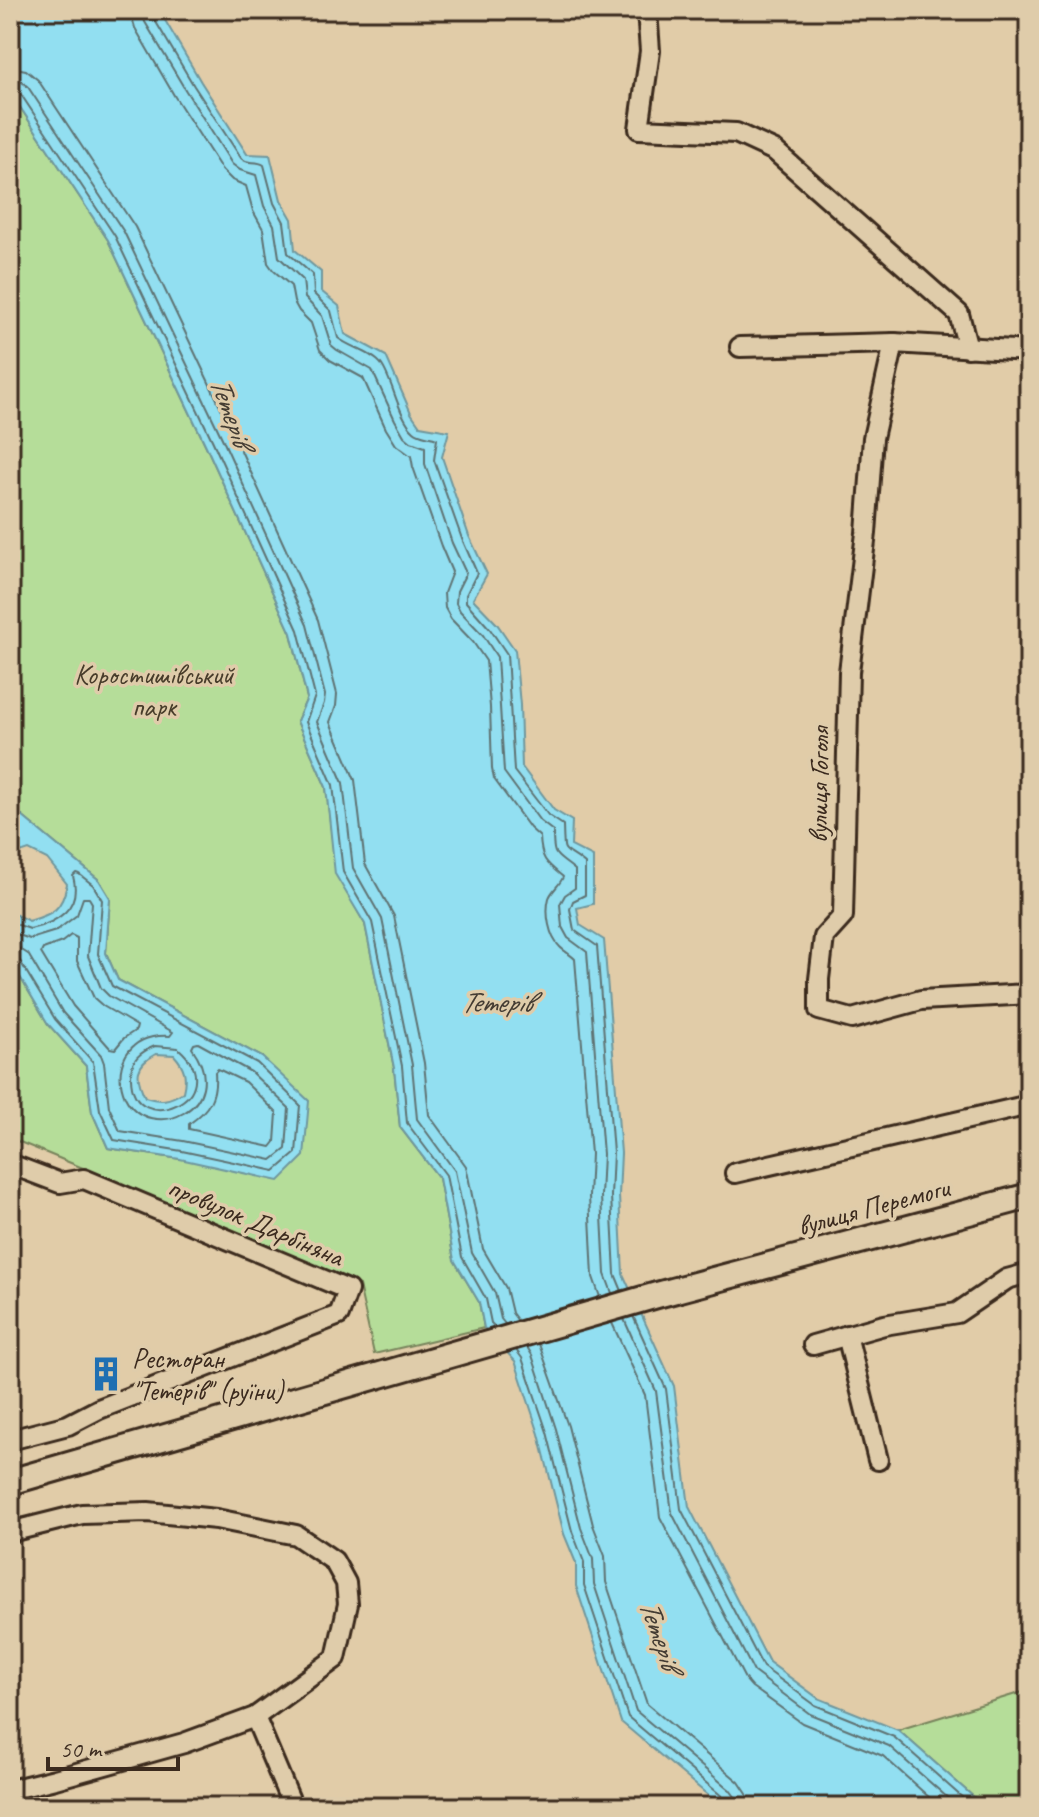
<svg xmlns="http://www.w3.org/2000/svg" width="1039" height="1817" viewBox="0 0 1039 1817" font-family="Caveat,sans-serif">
<rect width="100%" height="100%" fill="#e1cca8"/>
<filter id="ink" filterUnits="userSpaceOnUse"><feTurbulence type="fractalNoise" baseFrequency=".0125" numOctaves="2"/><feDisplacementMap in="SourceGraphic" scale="16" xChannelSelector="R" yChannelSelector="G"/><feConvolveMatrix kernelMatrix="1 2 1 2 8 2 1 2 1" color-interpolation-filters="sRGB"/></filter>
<g filter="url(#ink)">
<g fill="#b5dd99" stroke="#78845c" stroke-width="2">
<path d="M10 92 108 240 206 446 291 633 307 698 297 721 326 787 336 874 365 924 394 1068 400 1127 439 1178 454 1260 479 1302 484 1328 374 1354 359 1285 129 1187 10 1138V960L48 1024 86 1066 92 1112 108 1148 180 1159 262 1057 118 980 106 953 110 898 99 880 10 806Z"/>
<path d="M1029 1690V1807H985L898 1730Z"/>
</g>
<g fill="#92dff1" stroke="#6f979d" stroke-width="2" fill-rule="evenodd">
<path d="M10 10H159L201 82 247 154 270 155 281 200 292 219 295 250 321 272V291L339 306 345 334 386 356 411 413 420 426 449 431 442 457 469 536 487 574 473 599 497 624 515 650 520 705 522 767 554 810 572 821 571 846 593 857V904L577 908 580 925 604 940 621 1153 619 1196 623 1274 674 1386 689 1507 769 1662 818 1698 898 1730 985 1807H722L621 1722 576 1586V1563L564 1534 539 1434 515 1361 484 1328 479 1302 454 1260 439 1178 400 1127 394 1068 365 924 335 874 326 787 297 721 307 698 291 633 206 446 108 240 10 92Z"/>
<path d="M10 806 99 880 110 898 106 953 118 980 262 1057 309 1101 304 1156 279 1181 180 1159 108 1148 92 1112 86 1066 48 1024 10 960V912L29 921C53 914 62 910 67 884L47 859 29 850 14 855 10 860ZM156 1054 174 1055C185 1067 187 1076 183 1092 169 1101 161 1102 145 1097 135 1076 135 1065 156 1054Z"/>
</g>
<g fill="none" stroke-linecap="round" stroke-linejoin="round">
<g stroke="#5e7272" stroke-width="2">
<path d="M130 10 135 28 175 97 222 170 232 180 246 186 253 211 263 229 268 263 273 270 291 286 294 302 299 311 311 323 320 350 330 360 363 378 386 429 396 445 411 456 413 467 441 546 452 572 444 593 445 608 451 619 473 642 486 661 490 707 492 769 494 779 530 828 540 837C541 860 546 863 563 877 560 885 552 890 549 898 545 913 549 937 560 947 565 952 571 955 575 959L591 1154 589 1196 593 1277 600 1297"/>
<path d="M142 10 145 22 186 91 232 164 240 170 256 175 264 206 274 225 279 257 303 280 305 298 322 316 331 345 337 350 372 370 395 420 404 436 411 442 425 447V464L452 543 466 573 457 591 456 603 460 611 483 635 497 657 504 772 540 821 553 831C553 860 555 853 575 870V888L565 895 560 904 562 927 568 938 587 952 603 1154 601 1196 605 1274 612 1293"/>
<path d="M152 10 153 17 194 86 241 158C247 165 256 160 264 165L274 203 284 222 288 253 313 275 314 294 331 311 338 338C349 347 373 353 381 364 393 380 398 417 414 431 419 436 430 436 437 439L434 460 462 539 477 573 466 595V602L490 629 507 654 514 771 548 815 563 825C564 860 562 844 585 864V895L573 901 570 909 574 930 597 946 613 1153 611 1196 615 1274 622 1291"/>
<path d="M10 67 26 70 38 80 135 227 233 433 318 620 337 694 336 706 330 722 355 780 365 864 394 916 424 1063 429 1115 466 1166 483 1249 506 1288 512 1313 518 1321"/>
<path d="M10 79 21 81 28 87 124 232 222 438 307 625 325 695 324 703 317 722 343 783 353 868 382 919 412 1065 417 1119 455 1171 472 1253 495 1293 501 1319 505 1324"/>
<path d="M10 89H15L20 93 115 236 213 442 298 630 315 696 306 722 333 785 343 872 372 922 402 1066 407 1123 446 1175 462 1257 486 1299 491 1323 495 1327"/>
<path d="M10 922 30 929C57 923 82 908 73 876L76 873 79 874 93 885 102 900 98 954 112 986 257 1063 300 1105 296 1153 275 1171 182 1151 114 1140 100 1110 93 1062 55 1019 20 961 15 957H10"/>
<path d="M10 932 30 939 56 931 77 915 83 898H89L92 903 88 956 101 988 109 996 173 1032 170 1036C153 1035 136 1039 126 1055 119 1068 119 1083 125 1097 149 1146 235 1107 192 1048L194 1044 198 1043 251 1072 289 1108 286 1149 272 1160 183 1141 120 1131 109 1107 104 1063 101 1055 63 1013 28 954 20 949 10 947"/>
<path d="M71 935 77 938V961L94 998 103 1006 137 1026 136 1030 124 1038 115 1049 110 1048 73 1006 41 953 43 949 62 942Z"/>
<path d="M155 1046 178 1048C235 1097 132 1141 131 1077 130 1060 140 1052 155 1046Z"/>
<path d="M218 1069 245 1082 277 1113 275 1142 271 1147 189 1129V1124C209 1110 217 1097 215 1072Z"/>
<path d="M633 1316 666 1389 681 1509 763 1667 815 1705 894 1737 973 1807"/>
<path d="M624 1319 656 1391 672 1513 754 1672 810 1714 889 1746 958 1807"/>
<path d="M612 1323 645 1395 660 1517 745 1679 752 1687 802 1723 883 1756 940 1807"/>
<path d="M539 1344 568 1426 593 1525 605 1556 606 1582 647 1704 739 1782 747 1794 749 1807"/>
<path d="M527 1347 532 1355 556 1429 581 1528 593 1559 594 1584 636 1711 730 1790 736 1798 737 1807"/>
<path d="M516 1350 522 1358 547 1432 572 1531 584 1562V1585L628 1717 724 1798 727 1807"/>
</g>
<g stroke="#3b2a1e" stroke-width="24">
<g id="street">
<path d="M647 10 650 51 639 129 736 133 775 151 959 314 968 348"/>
<path d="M740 347 894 343"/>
<path d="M1029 351 894 343 873 438 866 533 849 672 843 916 824 937 819 979V1010L852 1019 921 1000 1029 994"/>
<path d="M10 1164 60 1183 84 1179 348 1290 339 1315 99 1409 68 1425 10 1440"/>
<path d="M735 1173 1029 1105"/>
<path d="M847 1335 878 1460"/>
<path d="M813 1345 884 1325 957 1313 1007 1279 1029 1273"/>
<path d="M10 1532 82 1514 148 1512 216 1519 296 1535 334 1561 346 1583 348 1604 336 1658 255 1717 184 1743 55 1779 10 1790"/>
<path d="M255 1717 293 1807"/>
</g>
</g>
<g stroke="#3b2a1e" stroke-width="30">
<path id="secondary" d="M10 1482 657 1295 1029 1196"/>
</g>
<use href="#street" stroke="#dfccaa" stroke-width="18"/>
<use href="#secondary" stroke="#dfccaa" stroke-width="24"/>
</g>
</g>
<defs>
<g id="building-bare" transform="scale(2.76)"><path d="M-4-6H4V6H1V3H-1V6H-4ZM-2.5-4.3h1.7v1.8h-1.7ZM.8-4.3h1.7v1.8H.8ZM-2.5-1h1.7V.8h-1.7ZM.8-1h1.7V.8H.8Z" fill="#1f6fb2" stroke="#dfccaa" stroke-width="2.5" paint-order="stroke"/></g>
</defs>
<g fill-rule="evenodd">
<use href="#building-bare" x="106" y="1374"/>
</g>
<g text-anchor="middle" stroke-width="7" stroke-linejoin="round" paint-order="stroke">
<g font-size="28" fill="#473c2a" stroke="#dfccaa">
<text x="154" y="684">Коростишівський<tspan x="154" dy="32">парк</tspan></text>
</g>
<g font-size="28" fill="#3b2a1e" stroke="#dfccaa">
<text transform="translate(818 785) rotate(-89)" y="10">вулиця Гоголя</text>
<text transform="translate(873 1206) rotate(-15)" y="10">вулиця Перемоги</text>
<text transform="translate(256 1221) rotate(23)" y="10">провулок Дарбіняна</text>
</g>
<g font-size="28" fill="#3b2a1e" stroke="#dfccaa" text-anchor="start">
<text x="132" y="1368">Ресторан<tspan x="132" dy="32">"Тетерів" (руїни)</tspan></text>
</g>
<g font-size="30" font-style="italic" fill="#443c33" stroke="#dfccaa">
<text transform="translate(231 411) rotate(70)" y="10">Тетерів</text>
<text x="496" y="1012">Тетерів</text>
<text transform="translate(660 1634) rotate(71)" y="10">Тетерів</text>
</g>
</g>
<rect width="1039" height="1817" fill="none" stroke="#dfccaa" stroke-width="40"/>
<rect x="20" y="20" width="999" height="1777" fill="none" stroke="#3b2a1e" stroke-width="3" filter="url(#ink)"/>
<path d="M48 1757v12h130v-12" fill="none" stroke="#3b2a1e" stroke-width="4"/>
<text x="60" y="1757" font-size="24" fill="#3b2a1e" stroke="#dfccaa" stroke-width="6" paint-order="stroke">50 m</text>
</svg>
